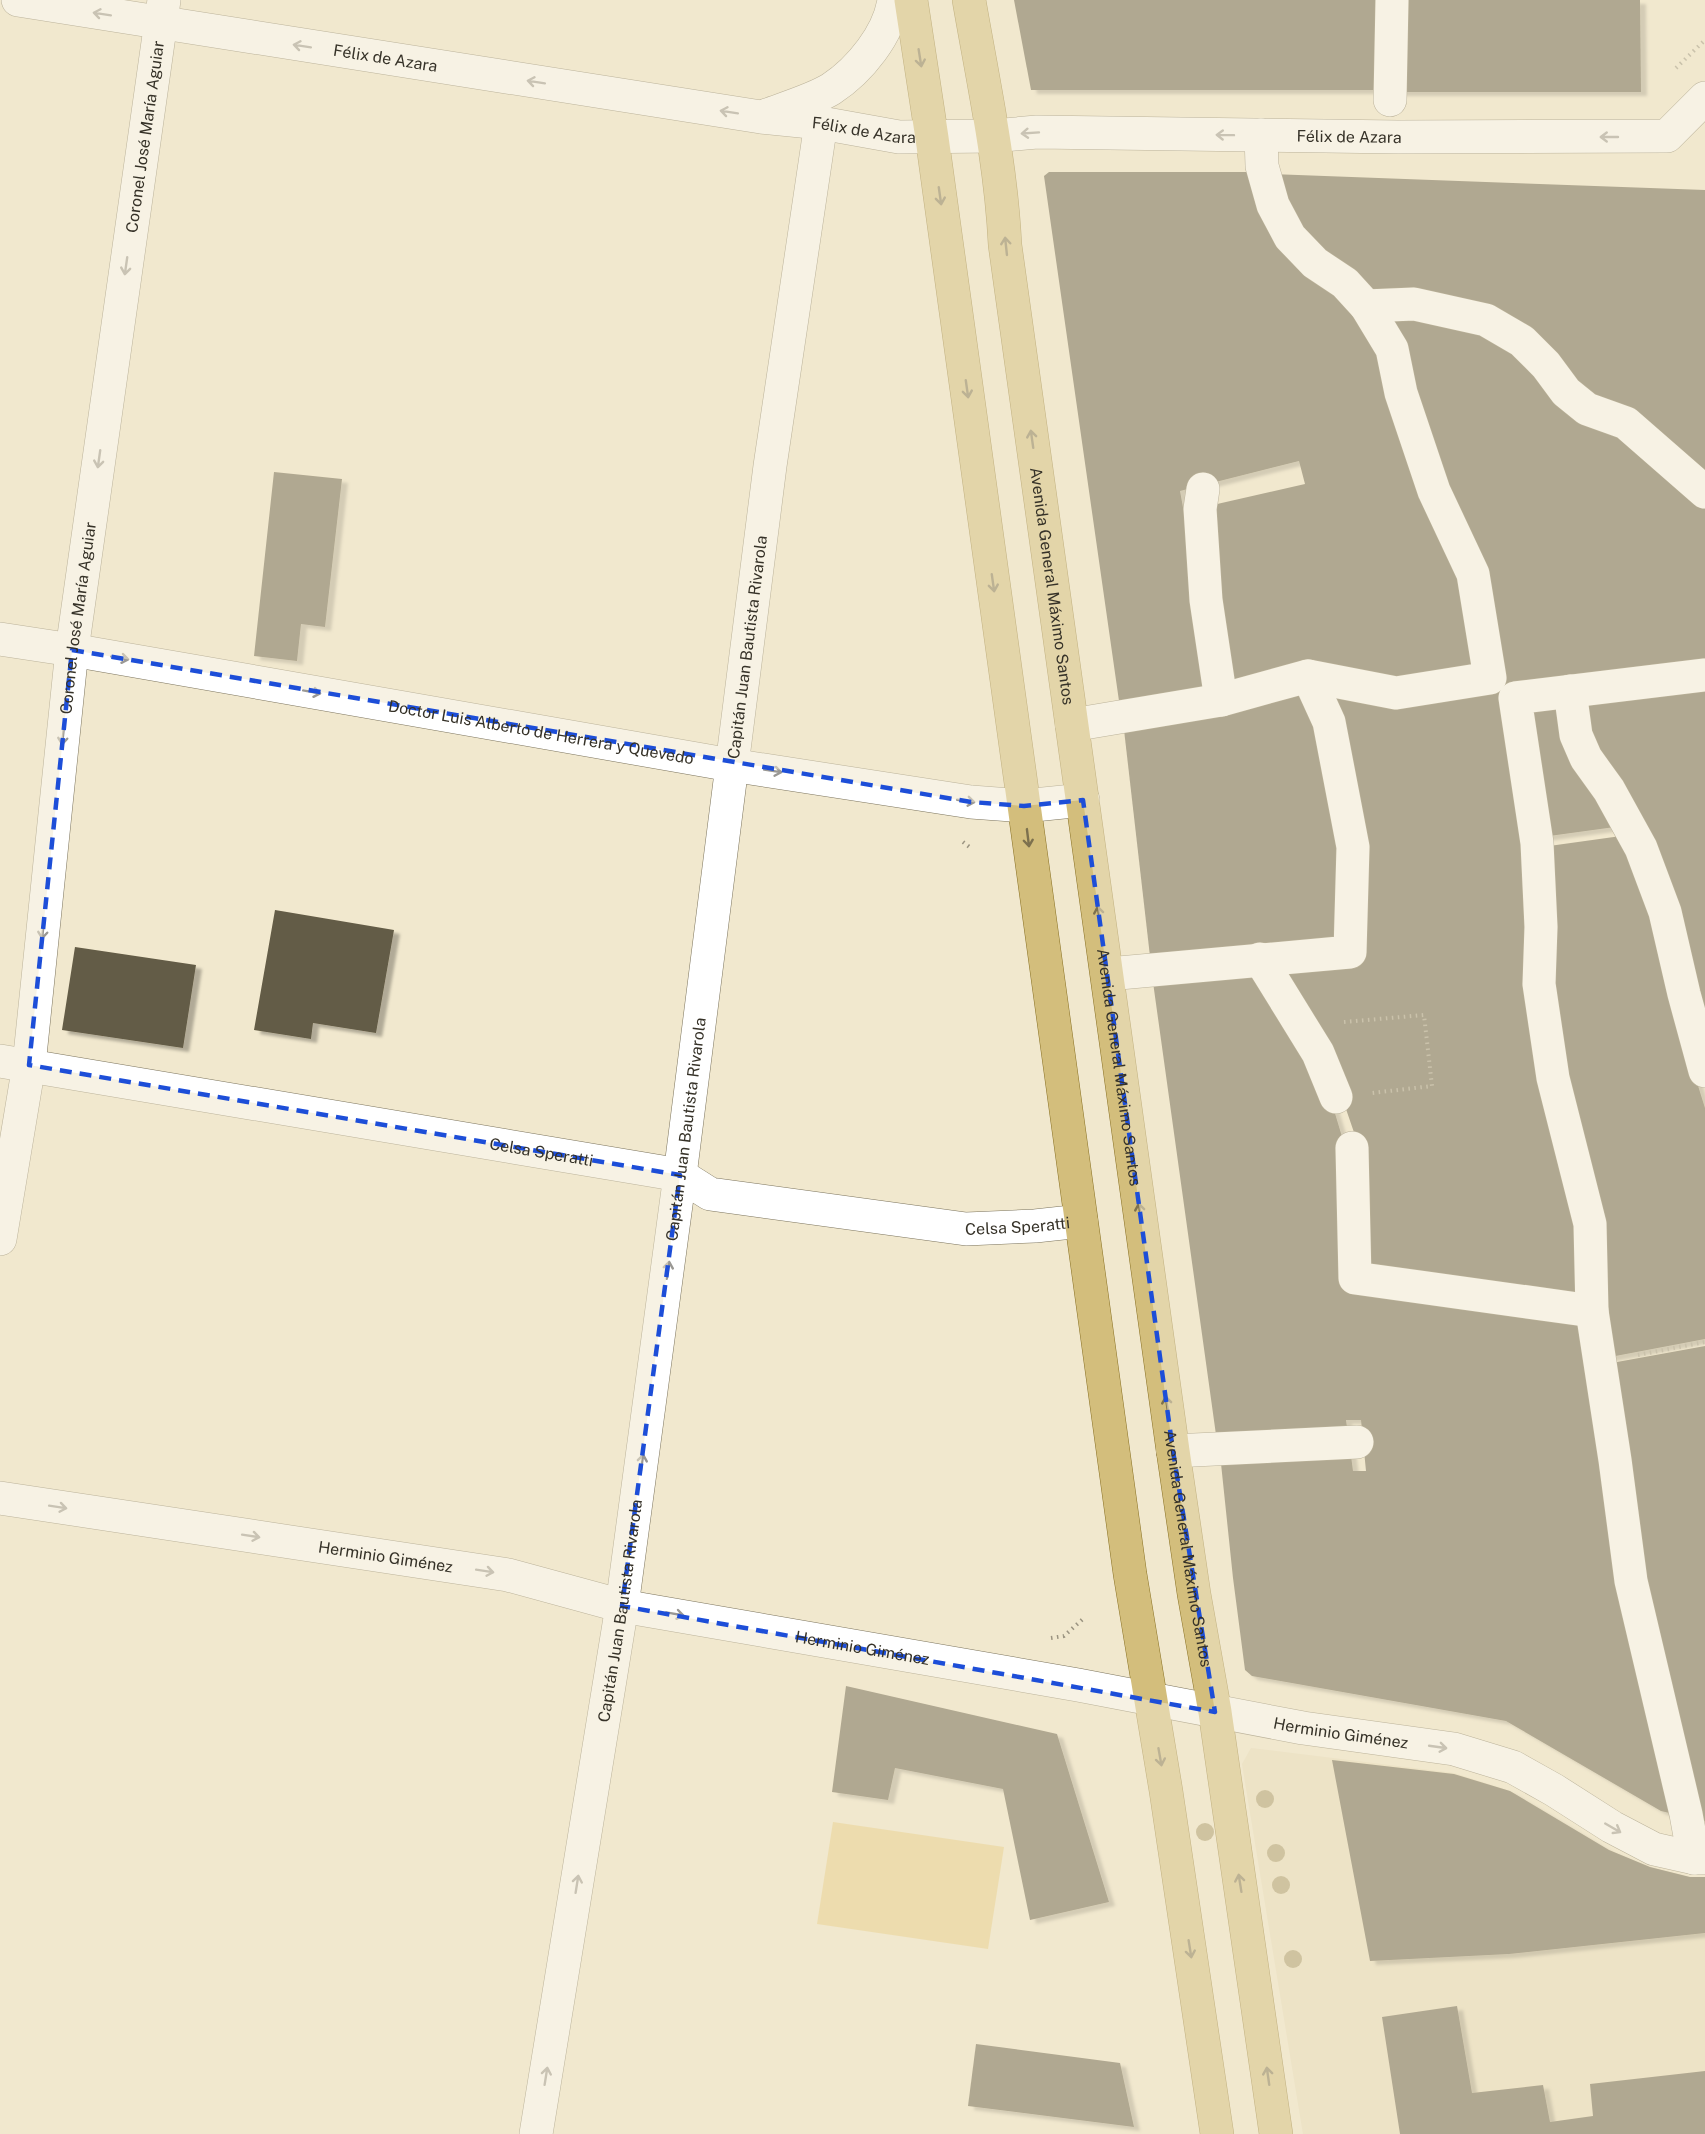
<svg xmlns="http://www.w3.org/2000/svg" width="1705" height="2134" viewBox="0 0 1705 2134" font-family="'Public Sans',sans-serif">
<defs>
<filter id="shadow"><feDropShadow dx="6" dy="4" stdDeviation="1.5" flood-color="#0004"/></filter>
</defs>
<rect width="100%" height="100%" fill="#f1e8ce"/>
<path fill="#e8ddbc" d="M1251 1748 1454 1773 1510 1791 1609 1850 1650 1867 1690 1877H1705V2134H1303L1242 1764Z"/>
<path fill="#e9cf88" d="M833 1822 1004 1847 988 1949 817 1924Z"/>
<g fill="#645c46" filter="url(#shadow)">
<path d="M1014 0H1384L1383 90H1031Z"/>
<path d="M1397 0H1640L1641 92H1395Z"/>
<path d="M1049 172H1257L1363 308 1468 575 1484 673 1222 697 1204 507 1305 484 1299 461 1180 491 1218 697 1121 715 1044 176Z"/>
<path d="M1271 174 1705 190V481L1590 401 1528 335 1369 297 1321 257Z"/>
<path d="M1374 310 1485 324 1705 499V670L1516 693 1493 675Z"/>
<path d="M274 472 342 479 325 627 301 624 297 661 254 656Z"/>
<path d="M1305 681 1325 723 1347 948 1151 965 1123 721Z"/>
<path d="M1316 682 1488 683 1511 700 1580 1224 1578 1299 1358 1273V1144L1324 1045 1273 965 1358 959Z"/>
<path d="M1705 685V1032L1592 752 1586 699Z"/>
<path d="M1564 699 1615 827 1542 837 1521 702Z"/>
<path d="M1621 836 1657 916 1674 1009 1705 1108V1339L1605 1358 1561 1075 1542 847Z"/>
<path d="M275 910 394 930 376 1033 313 1023 311 1039 254 1030Z"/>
<path d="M75 947 196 965 183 1048 62 1030Z"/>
<path d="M1258 965 1331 1100 1346 1150 1350 1282 1587 1315 1682 1816 1661 1811 1506 1721 1252 1676 1245 1670 1233 1578 1220 1454 1350 1448 1353 1471H1366L1361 1420H1346L1348 1435 1217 1442 1152 975Z"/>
<path d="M1705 1346V1821L1692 1818 1606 1364Z"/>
<path d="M846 1686 1057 1734 1109 1902 1030 1920 1003 1789 895 1768 888 1800 832 1792Z"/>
<path d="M1332 1760 1454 1774 1510 1791 1609 1850 1650 1867 1690 1877H1705V1933L1509 1954 1370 1961Z"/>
<path d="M1457 2006 1472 2093 1543 2085 1550 2122 1593 2116 1590 2084 1705 2071V2134H1400L1382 2017Z"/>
<path d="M976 2044 1120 2063 1134 2127 968 2106Z"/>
</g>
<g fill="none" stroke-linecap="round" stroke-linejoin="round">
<g stroke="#7c745d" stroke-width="34">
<g id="minor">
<path id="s1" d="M18 0 761 117 821 123 899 137 993 136 1037 132 1398 137 1667 136 1705 98"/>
<path d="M1390 100 1392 0"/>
<path d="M767 115C786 108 815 99 831 89 860 70 889 34 894 0"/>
<path d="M1366 306 1414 304 1486 320 1522 341 1546 365 1566 392 1587 409 1626 423 1705 492"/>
<path d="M1203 489 1200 509 1206 600 1221 700"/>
<path id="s2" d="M0 639 72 650 731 765 971 802 1024 806 1083 800"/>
<path d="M1570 691 1576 735 1586 758 1609 790 1641 848 1665 912 1684 994 1705 1071"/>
<path d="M1072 725 1221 700 1308 676 1396 693 1490 678 1473 574 1434 491 1401 393 1392 349 1366 306 1345 283 1315 263 1290 237 1273 205 1262 166 1261 135"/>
<path d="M1260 959 1318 1053 1336 1097"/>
<path d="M1108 974 1350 952 1353 847 1329 722 1308 676"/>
<path id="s3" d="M0 1061 680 1175 710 1194 966 1229 1035 1226 1081 1221"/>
<path d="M1352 1148 1355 1278 1592 1311"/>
<path id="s4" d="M0 1239 29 1065 72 650 164 0"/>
<path d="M1173 1451 1357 1442"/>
<path id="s5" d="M0 1498 508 1575 622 1606 1078 1685 1303 1728 1454 1749 1513 1767 1554 1790 1612 1827 1654 1849 1694 1858H1705"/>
<path d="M1694 1858 1686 1814 1631 1581 1615 1460 1592 1311 1590 1224 1553 1078 1539 984 1541 927 1537 843 1515 698 1705 675"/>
<path id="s6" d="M536 2134 622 1606 680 1175 770 466 821 123"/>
</g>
</g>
<g stroke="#897125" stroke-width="34">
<g id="major">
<path d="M911 0 932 138 1130 1574 1166 1791 1217 2134"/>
<path id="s7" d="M969 0C983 81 1001 163 1005 245L1173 1451 1194 1594 1215 1712 1276 2134"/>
</g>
</g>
<g stroke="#9b9481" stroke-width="4" stroke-dasharray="1.5 4.5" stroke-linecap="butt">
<path d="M1676 68 1705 40"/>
<path d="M963 842 972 849"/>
<path d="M1344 1022 1424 1015 1432 1086 1372 1093"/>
<path d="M1638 1355 1705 1342"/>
<path d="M1051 1638 1064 1636 1084 1618"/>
</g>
<use href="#minor" stroke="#fff" stroke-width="33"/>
<use href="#major" stroke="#d3be7c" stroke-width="33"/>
</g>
<g fill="#a69768">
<circle cx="1265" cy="1799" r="9"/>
<circle cx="1205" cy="1832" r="9"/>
<circle cx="1276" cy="1853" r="9"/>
<circle cx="1281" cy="1885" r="9"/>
<circle cx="1293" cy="1959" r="9"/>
</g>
<defs><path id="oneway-shaft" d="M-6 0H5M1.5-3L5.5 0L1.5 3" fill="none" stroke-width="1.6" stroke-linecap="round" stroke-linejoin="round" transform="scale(1.5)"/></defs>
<g stroke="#9a9894">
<use href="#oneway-shaft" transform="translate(102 14) rotate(-171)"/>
<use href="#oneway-shaft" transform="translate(302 46) rotate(-171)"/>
<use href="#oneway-shaft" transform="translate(536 82) rotate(-171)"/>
<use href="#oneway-shaft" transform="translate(729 112) rotate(-171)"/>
<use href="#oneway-shaft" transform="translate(1030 133) rotate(176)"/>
<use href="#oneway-shaft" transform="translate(1225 135) rotate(-179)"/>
<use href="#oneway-shaft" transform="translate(1609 137) rotate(180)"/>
<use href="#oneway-shaft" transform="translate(126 266) rotate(98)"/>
<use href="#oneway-shaft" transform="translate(99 459) rotate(98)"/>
<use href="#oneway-shaft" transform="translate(120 658) rotate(10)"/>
<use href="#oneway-shaft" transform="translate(312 692) rotate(10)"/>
<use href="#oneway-shaft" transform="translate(63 736) rotate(96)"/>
<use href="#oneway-shaft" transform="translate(773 771) rotate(9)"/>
<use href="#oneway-shaft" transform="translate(966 801) rotate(8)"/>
<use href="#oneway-shaft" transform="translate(43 930) rotate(96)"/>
<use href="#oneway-shaft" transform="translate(668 1270) rotate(-82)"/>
<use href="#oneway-shaft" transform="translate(642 1463) rotate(-82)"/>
<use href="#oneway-shaft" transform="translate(58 1507) rotate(9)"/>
<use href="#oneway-shaft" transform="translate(251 1536) rotate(9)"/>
<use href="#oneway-shaft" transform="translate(485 1571) rotate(9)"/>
<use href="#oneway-shaft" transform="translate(675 1614) rotate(10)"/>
<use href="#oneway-shaft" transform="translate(1438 1747) rotate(8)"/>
<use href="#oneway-shaft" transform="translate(1613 1828) rotate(30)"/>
<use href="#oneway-shaft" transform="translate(577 1884) rotate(-81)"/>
<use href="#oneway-shaft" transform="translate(546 2076) rotate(-81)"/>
</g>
<g stroke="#7d714e">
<use href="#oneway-shaft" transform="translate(920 58) rotate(81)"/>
<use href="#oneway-shaft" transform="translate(940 196) rotate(82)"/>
<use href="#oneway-shaft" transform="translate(1006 246) rotate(-96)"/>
<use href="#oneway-shaft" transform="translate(967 389) rotate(82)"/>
<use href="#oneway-shaft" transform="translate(1032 439) rotate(-98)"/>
<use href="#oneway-shaft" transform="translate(993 583) rotate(82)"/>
<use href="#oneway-shaft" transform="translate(1028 838) rotate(83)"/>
<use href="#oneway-shaft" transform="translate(1099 915) rotate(-99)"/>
<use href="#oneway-shaft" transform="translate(1140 1212) rotate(-98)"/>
<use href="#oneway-shaft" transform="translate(1167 1405) rotate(-98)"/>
<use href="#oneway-shaft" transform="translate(1160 1757) rotate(80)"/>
<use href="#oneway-shaft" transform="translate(1240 1883) rotate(-99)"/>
<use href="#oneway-shaft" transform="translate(1190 1949) rotate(81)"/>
<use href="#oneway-shaft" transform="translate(1268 2076) rotate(-98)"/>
</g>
<path d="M0 0H1705V2134H0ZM72 650 971 802 1024 806 1083 800 1173 1451 1215 1712 622 1606 680 1175 29 1065Z" fill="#f1e8ce" fill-opacity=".55" fill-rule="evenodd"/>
<path fill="none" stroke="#1d4ed8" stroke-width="4.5" stroke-dasharray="12 8" stroke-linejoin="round" d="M72 650 971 802 1024 806 1083 800 1173 1451 1215 1712 622 1606 680 1175 29 1065Z"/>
<g text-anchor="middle" stroke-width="6" stroke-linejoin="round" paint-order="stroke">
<g font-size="16" fill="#363228" stroke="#fff5db">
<text dy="6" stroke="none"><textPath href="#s1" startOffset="372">Félix de Azara</textPath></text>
<text dy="6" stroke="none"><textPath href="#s1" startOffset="856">Félix de Azara</textPath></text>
<text dy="6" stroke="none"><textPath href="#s1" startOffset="1342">Félix de Azara</textPath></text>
<text dy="6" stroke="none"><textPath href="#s4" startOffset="1112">Coronel José María Aguiar</textPath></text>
<text dy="6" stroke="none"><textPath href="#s7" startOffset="592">Avenida General Máximo Santos</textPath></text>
<text dy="6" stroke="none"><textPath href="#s4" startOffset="626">Coronel José María Aguiar</textPath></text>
<text dy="6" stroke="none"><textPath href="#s6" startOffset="1502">Capitán Juan Bautista Rivarola</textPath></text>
<text dy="6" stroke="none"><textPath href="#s2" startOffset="549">Doctor Luis Alberto de Herrera y Quevedo</textPath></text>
<text dy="6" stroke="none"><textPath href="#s7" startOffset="1078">Avenida General Máximo Santos</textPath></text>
<text dy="6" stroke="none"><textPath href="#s6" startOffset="1016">Capitán Juan Bautista Rivarola</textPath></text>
<text dy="6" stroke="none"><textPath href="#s3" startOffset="549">Celsa Speratti</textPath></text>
<text dy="6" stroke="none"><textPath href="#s3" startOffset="1035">Celsa Speratti</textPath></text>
<text dy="6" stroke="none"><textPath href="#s7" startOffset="1564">Avenida General Máximo Santos</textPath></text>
<text dy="6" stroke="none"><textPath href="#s5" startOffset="390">Herminio Giménez</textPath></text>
<text dy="6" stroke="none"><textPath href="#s6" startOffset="530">Capitán Juan Bautista Rivarola</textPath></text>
<text dy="6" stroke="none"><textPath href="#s5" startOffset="876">Herminio Giménez</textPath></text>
<text dy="6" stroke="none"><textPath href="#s5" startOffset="1362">Herminio Giménez</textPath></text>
</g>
</g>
</svg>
